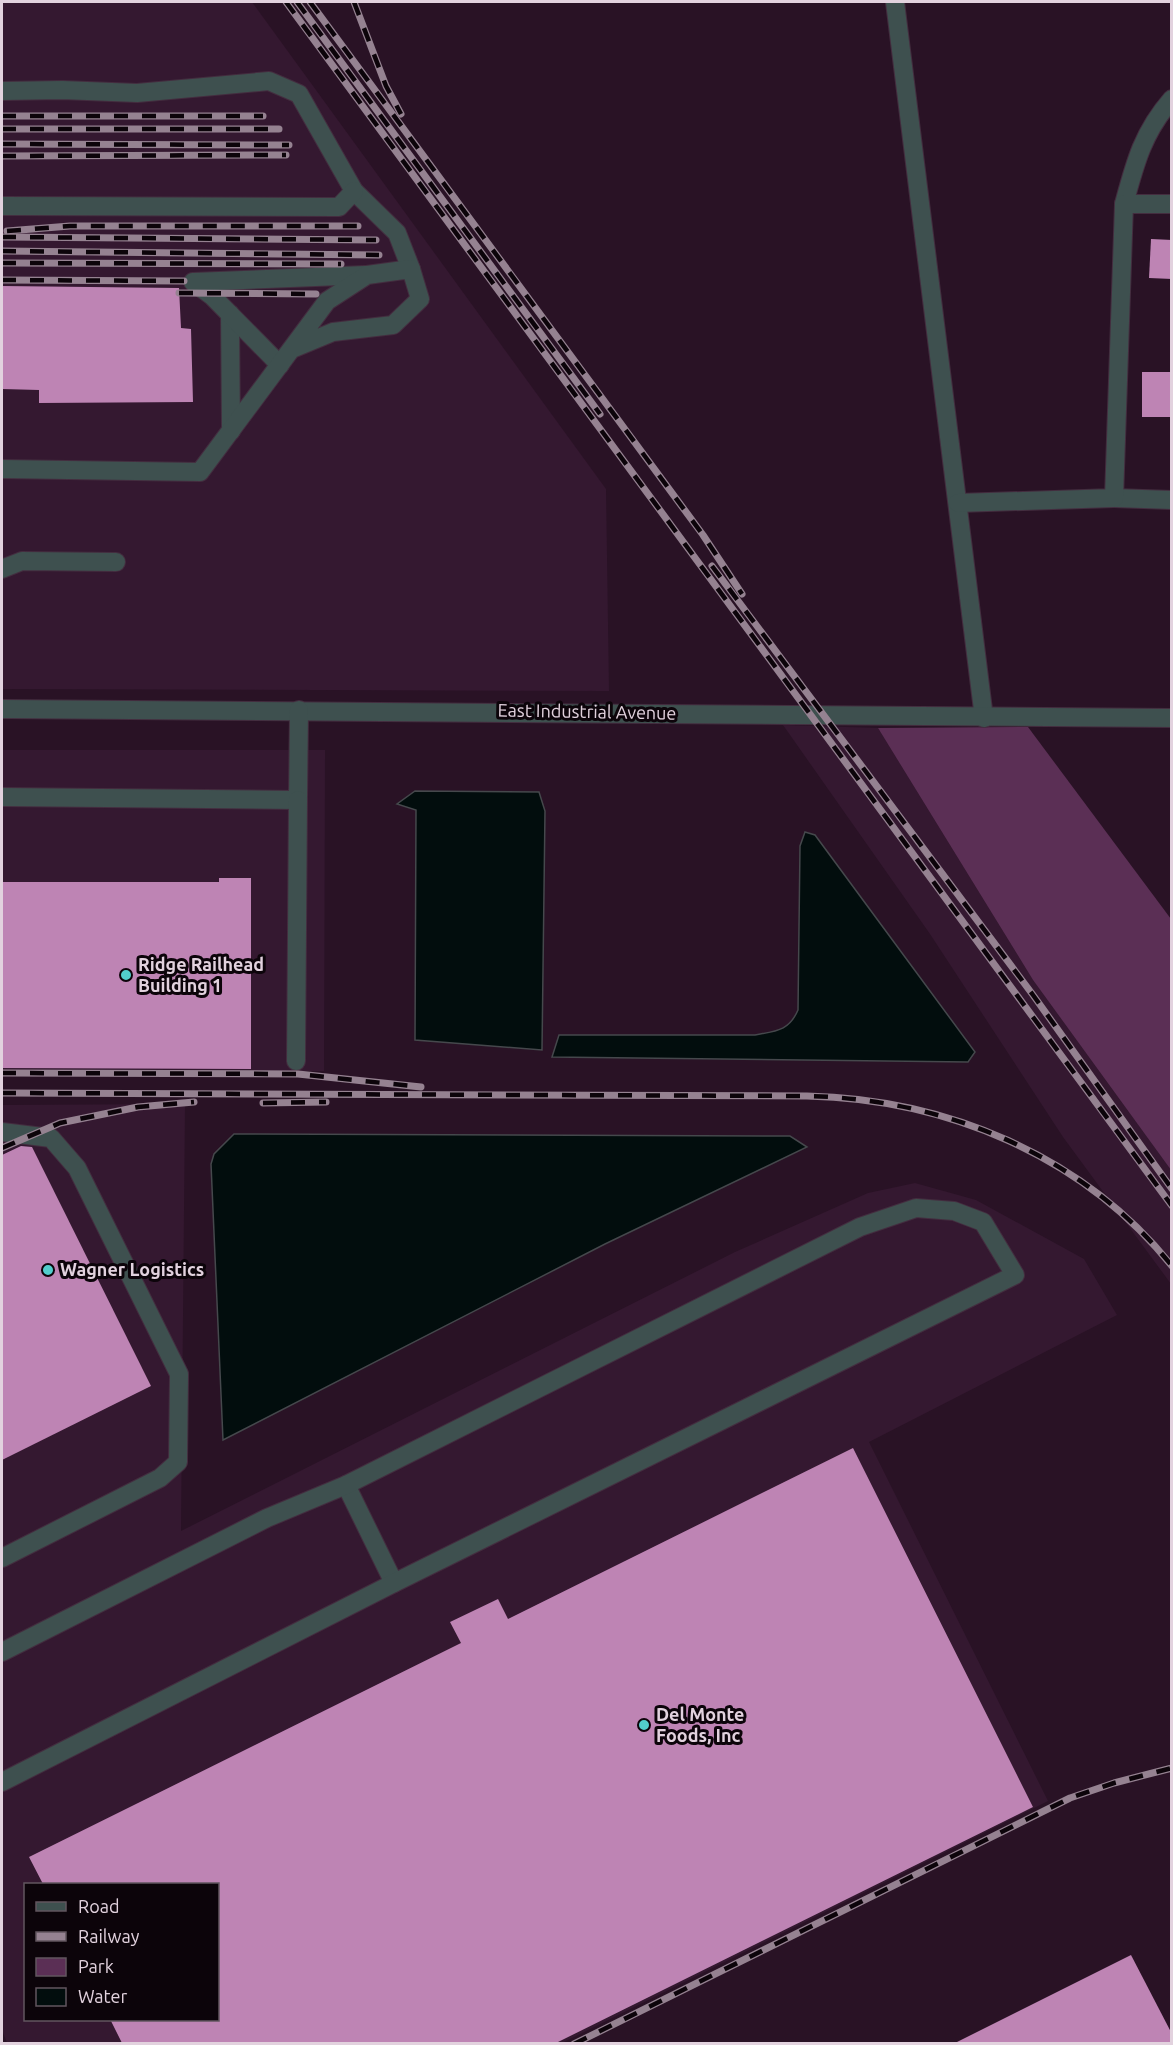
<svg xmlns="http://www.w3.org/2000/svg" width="1173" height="2045" viewBox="0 0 1173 2045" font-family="Ubuntu,sans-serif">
<rect width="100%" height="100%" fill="#291225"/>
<g fill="#341830" fill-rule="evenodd">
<path d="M2 2H252L606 489 609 691 2 689Z"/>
<path d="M783 725 878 728 1033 980 1171 1170V1284L1063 1137 930 934Z"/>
<path d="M2 750H325L324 1071 2 1074Z"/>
<path d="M185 1104 181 1531 735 1252 868 1193 915 1183 976 1200 1084 1259 1117 1315 869 1442 1048 1801 562 2043H7L2 2030V1105ZM26 1884H218V2020H26Z"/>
</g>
<path fill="#5b2f55" d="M1028 727 1171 919V1170L1033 980 878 728Z"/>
<g fill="#020d0d" stroke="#45484c" stroke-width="1.5">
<path d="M415 791 539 792 545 811 542 1050 415 1040 416 810 397 804Z"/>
<path d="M805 832 815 835 975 1052 968 1062 552 1057 559 1035H755C776 1031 789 1031 798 1010L800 846Z"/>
<path d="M234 1134 790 1136 807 1147 605 1244 223 1440 211 1164 214 1154Z"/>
</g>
<g fill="#be84b4">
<path d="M1151 239 1172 240V279L1149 278Z"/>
<path d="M2 286 179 288 181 328 191 329 193 402 39 403V390L2 389Z"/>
<rect x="1142" y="372" width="30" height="45"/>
<path d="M219 878H251V1069L2 1068V882H219Z"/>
<path d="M21 1146 32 1147 151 1386 2 1460V1155Z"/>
<path d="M853 1448 1033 1807 556 2043H122L110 2019H218V1884H43L29 1857 461 1643 450 1622 498 1599 508 1619Z"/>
<path d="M1131 1955 1172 2034V2043H955Z"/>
</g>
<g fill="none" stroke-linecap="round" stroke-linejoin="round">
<g stroke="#432d3f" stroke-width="20">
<g id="minor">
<path d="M895 2 984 718"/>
<path d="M2 91 62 90 137 93 269 81 299 94 354 191 397 233 411 269"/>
<path d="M1124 204C1135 163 1143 132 1172 99"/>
<path d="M2 206 339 207 354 191"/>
<path d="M230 314 231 431"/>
<path d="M280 365 212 296 193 282 365 275"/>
<path d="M2 469 200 472 327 301 367 275 411 269 420 299 393 325 333 332 292 349"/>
<path d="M1114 498 1172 500"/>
<path d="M958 503 1114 498 1124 204H1172"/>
<path d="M2 569 22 561 116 562"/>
<path d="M2 709 1172 718"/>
<path d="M2 797 298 800 299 710"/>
<path d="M296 1061 298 800"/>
<path d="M2 1132 51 1138 77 1168 179 1374 178 1462 160 1478 2 1558"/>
<path d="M346 1485 394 1583"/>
<path d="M2 1652 267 1518 346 1485 860 1227 916 1208 954 1211 983 1222 1015 1275 394 1583 2 1782"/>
</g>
</g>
<use href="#minor" stroke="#3e504f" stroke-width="18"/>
<g stroke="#958291" stroke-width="7">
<g id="rail">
<path d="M286 2 1172 1206"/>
<path d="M297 2 600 414"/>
<path d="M310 2 703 535 742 594"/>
<path d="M354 2 386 86 401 114"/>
<path d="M2 116H263"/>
<path d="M2 129H279"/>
<path d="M2 144 289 145"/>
<path d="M2 156 286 155"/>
<path d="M7 231 70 226H358"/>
<path d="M2 237 376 240"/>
<path d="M2 251 379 255"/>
<path d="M2 263 341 264"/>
<path d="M2 280 184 281"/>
<path d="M179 293 316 294"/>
<path d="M712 566 1033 995 1172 1189"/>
<path d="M2 1073 298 1074 421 1087"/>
<path d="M2 1093 807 1096C946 1099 1083 1155 1172 1266"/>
<path d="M263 1103 326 1102"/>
<path d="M2 1148 60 1123 138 1107 194 1102"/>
<path d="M574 2044 1070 1798 1114 1783 1172 1768"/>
</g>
</g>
<use href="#rail" stroke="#0c040a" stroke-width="4.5" stroke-dasharray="14" stroke-linecap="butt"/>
</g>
<g fill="#52cdcc" stroke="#0c040a" stroke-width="2">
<circle cx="126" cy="975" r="6"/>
<circle cx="48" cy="1270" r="6"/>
<circle cx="644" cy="1725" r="6"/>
</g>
<g text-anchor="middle" stroke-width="6" stroke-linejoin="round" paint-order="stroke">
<g font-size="18" fill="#e2d2de" stroke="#0c040a">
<text transform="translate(587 712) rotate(1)" y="6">East Industrial Avenue</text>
</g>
<g font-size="18" font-weight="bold" fill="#e2d2de" stroke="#0c040a" text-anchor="start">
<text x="138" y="971">Ridge Railhead<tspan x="138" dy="21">Building 1</tspan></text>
<text x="60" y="1276">Wagner Logistics</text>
<text x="656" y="1721">Del Monte<tspan x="656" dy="21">Foods, Inc</tspan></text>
</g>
</g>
<rect width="1173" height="2045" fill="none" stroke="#e2d2de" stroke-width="6"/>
<rect x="24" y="1883" width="195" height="138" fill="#0c040a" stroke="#62565f" stroke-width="1.5"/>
<rect x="36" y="1902" width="30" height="9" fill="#3e504f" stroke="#62565f" stroke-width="1.5"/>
<text x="78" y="1913" font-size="18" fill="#e2d2de">Road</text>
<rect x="36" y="1932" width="30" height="9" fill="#958291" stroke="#62565f" stroke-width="1.5"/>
<text x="78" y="1943" font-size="18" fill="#e2d2de">Railway</text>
<rect x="36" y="1958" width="30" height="18" fill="#5b2f55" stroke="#62565f" stroke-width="1.5"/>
<text x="78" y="1973" font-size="18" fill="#e2d2de">Park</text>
<rect x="36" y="1988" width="30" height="18" fill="#020d0d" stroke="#62565f" stroke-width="1.5"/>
<text x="78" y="2003" font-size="18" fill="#e2d2de">Water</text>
</svg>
